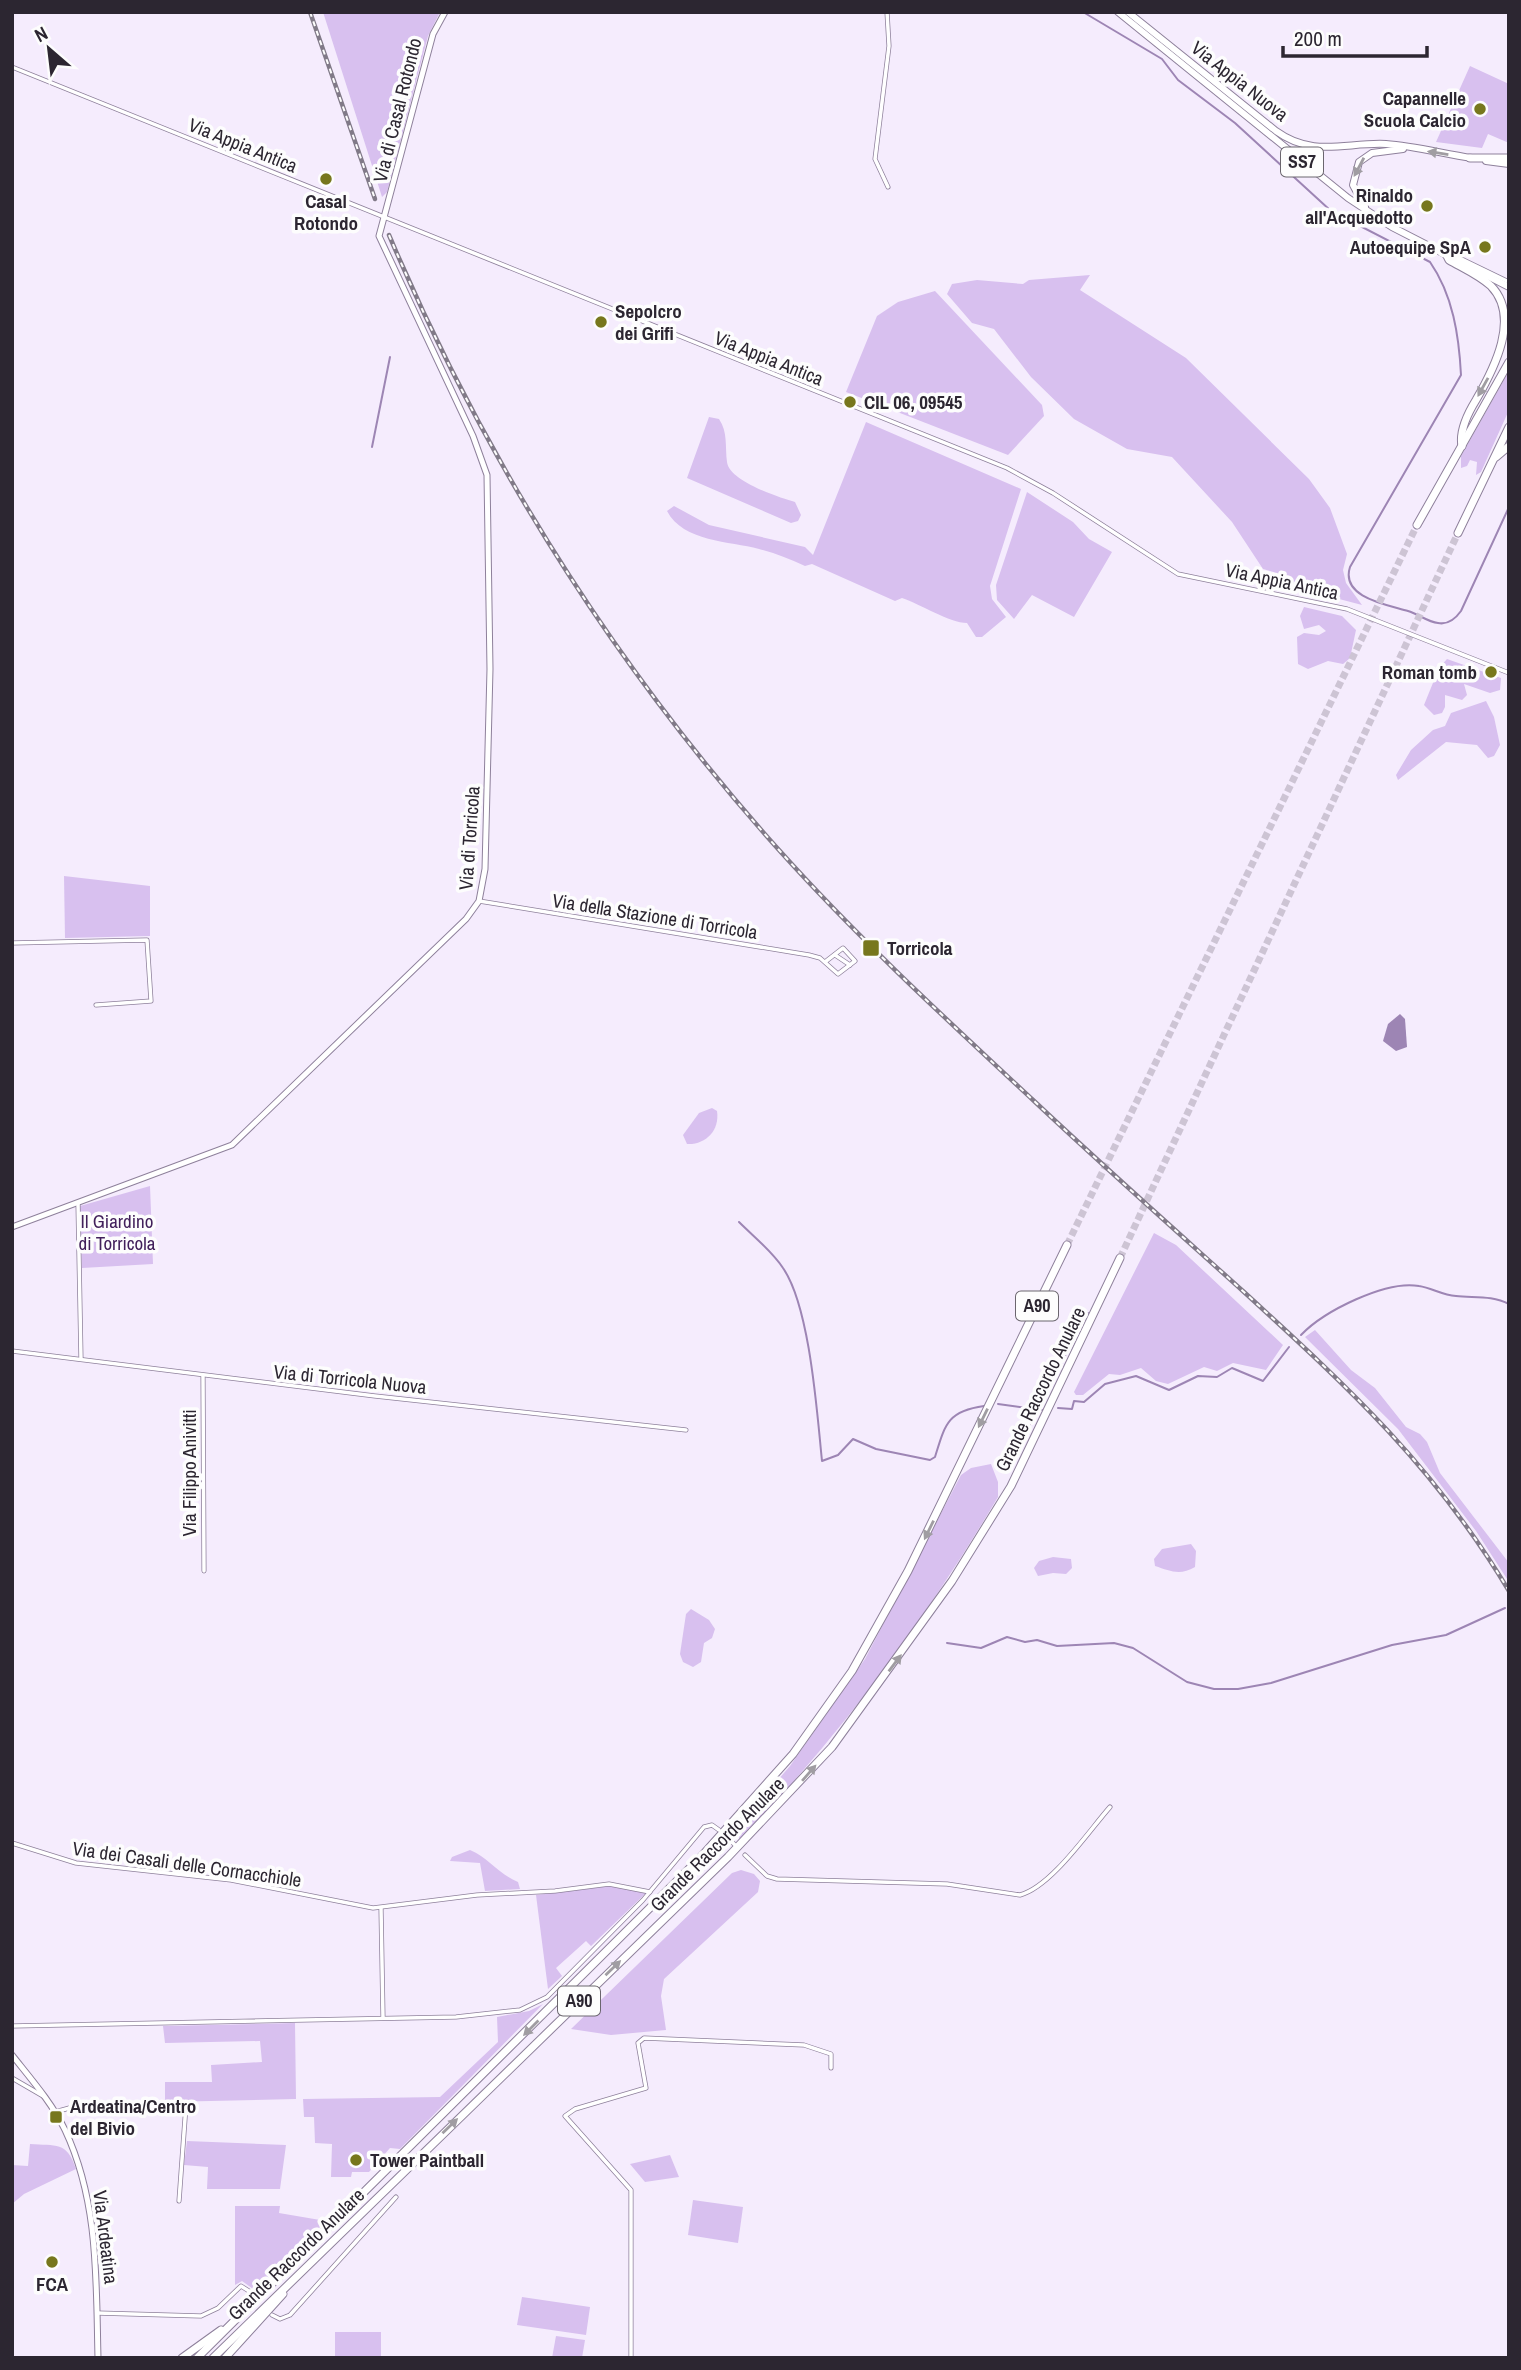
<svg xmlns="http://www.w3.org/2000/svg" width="1521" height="2370" viewBox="0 0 1521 2370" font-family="'Archivo Narrow',sans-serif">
<rect width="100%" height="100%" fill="#f5ecfd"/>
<g fill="#d8c0ef">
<path d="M323 12H440L428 36 387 192 382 197Z"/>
<path d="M1470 66 1509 84V143L1488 134 1482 148 1436 142Z"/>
<path d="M1090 275 1080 290 1186 358 1309 479 1330 508 1347 554 1343 570 1346 583 1362 605 1301 589 1277 573 1263 569 1232 522 1172 457 1127 449 1074 419 1031 377 994 329 972 323 947 294 952 284 977 280 1023 284 1029 280Z"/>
<path d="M935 291 1042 405 1044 416 1008 455 846 392 877 316 898 302Z"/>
<path d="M1509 371V410L1481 472 1476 475 1477 462 1470 460 1467 466 1461 468V456Z"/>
<path d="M709 417 719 419C728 432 725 447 727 462 729 481 778 497 795 502L801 515 798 521 791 523 687 478Z"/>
<path d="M866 422 1021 489 990 586 992 599 1006 617 982 637H976L967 623C950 623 920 604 902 598L895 601 812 564 805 566C790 559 775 553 759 549 730 541 683 542 667 511L674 506 709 525 805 547 813 555Z"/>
<path d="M1027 492 1073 522 1089 539 1112 552 1074 617 1032 595 1014 619 997 600 996 585Z"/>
<path d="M1304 607 1342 616 1356 630 1350 658 1343 664 1328 661 1308 669 1298 664 1297 637 1304 633 1319 635 1326 631 1319 625 1304 629 1300 616Z"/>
<path d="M1447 659 1501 678 1500 690 1490 693 1464 684 1467 695 1462 700 1445 695V707L1442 713 1434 715 1424 705 1439 668Z"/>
<path d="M1486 701 1494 717 1500 745 1494 756 1488 758 1477 745 1446 742 1398 780 1396 775 1411 750 1433 730 1445 726 1451 713Z"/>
<path d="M64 876 150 886V936L65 938Z"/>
<path d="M712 1108 717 1111C720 1131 705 1145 687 1144L683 1135 699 1113Z"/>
<path d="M150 1186 153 1264 82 1268 80 1206Z"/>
<path d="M1154 1233 1176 1245 1283 1345 1266 1370 1233 1363 1217 1371 1204 1367 1168 1384 1156 1381 1141 1368 1120 1375 1109 1374 1083 1395H1076L1074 1392Z"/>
<path d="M1315 1330 1351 1370 1375 1388 1406 1427 1420 1434 1427 1442 1440 1473 1509 1563V1582L1476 1531 1398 1429 1305 1337Z"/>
<path d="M991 1464 998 1482V1497C925 1620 841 1736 740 1839L733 1832 790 1766 865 1659 961 1475 971 1468Z"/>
<path d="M1191 1544 1196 1551 1195 1567C1180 1576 1170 1571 1155 1566L1154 1559 1162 1549Z"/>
<path d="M1053 1557 1071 1559 1072 1568 1066 1574 1053 1573 1038 1576 1034 1568 1039 1561Z"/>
<path d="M691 1609 709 1620 715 1629 712 1638 704 1643 701 1662 693 1667 683 1662 680 1654 686 1614Z"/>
<path d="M470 1850C489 1858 497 1873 518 1882L520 1889 485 1891 480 1863 450 1861 452 1857Z"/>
<path d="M741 1870 754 1874 760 1881 758 1892 664 1979 661 1996 666 2030 611 2035 571 2029 732 1873Z"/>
<path d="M610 1886 646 1893 591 1946 586 1941 556 1968 562 1976 548 1989 536 1895Z"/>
<path d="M543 2004 400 2149 390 2148 369 2172H352L351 2177H331L332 2144 315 2143 314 2117H304L303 2099 440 2097 498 2042 497 2017 529 2011Z"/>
<path d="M295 2023 296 2099 165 2102V2082H212L211 2065 262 2062 260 2041 165 2043 163 2026Z"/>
<path d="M187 2141 286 2145 280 2189H207L208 2167 184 2165Z"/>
<path d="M30 2144C56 2146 67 2141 76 2169L24 2194 12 2204V2165L28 2166Z"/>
<path d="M670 2155 679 2177 645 2182 630 2164Z"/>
<path d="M693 2200 743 2207 738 2243 688 2235Z"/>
<path d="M235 2206H280L279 2213 326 2221 256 2291 242 2281 235 2285Z"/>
<path d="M522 2297 590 2307 586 2335 517 2325Z"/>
<rect x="335" y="2332" width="46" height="26"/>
<path d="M556 2336 585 2340 582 2358H552Z"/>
</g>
<path fill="#9d85b4" d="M1400 1014 1405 1019 1407 1047 1396 1051 1383 1041 1388 1024Z"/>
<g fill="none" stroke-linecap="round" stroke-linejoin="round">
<g stroke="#9d85b4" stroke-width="2">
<path d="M1083 12 1162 59 1178 80 1235 123 1331 211 1430 262C1453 295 1459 336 1461 375L1350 567C1340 598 1389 605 1408 611 1418 614 1428 622 1438 623 1448 625 1456 618 1461 611L1509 507"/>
<path d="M372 447 390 357"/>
<path d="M739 1222C754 1237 772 1251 783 1268 810 1307 817 1413 822 1461L838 1455 853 1439 876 1449 930 1460 935 1457C945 1425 947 1411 984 1406"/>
<path d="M1301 1335C1324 1311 1386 1280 1419 1286 1432 1288 1442 1295 1456 1296 1474 1298 1492 1295 1509 1304"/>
<path d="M998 1404 1042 1410"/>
<path d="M1058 1408 1072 1409 1074 1401 1084 1402 1105 1384 1136 1376 1169 1390 1198 1376 1217 1377 1232 1368 1263 1381 1289 1347"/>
<path d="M1008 1443 1025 1434 1076 1334 1082 1316 1088 1313"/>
<path d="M947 1643 981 1648 1007 1637 1025 1642 1037 1640 1057 1646 1114 1643 1133 1648 1187 1682 1214 1689H1238L1271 1683 1392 1645 1446 1635 1505 1608"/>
</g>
<g stroke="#cdc4d4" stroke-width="7" stroke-dasharray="7 3.5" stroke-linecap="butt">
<path d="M1067 1245 1417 525"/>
<path d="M1120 1258 1458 533"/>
</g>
<g stroke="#8e809b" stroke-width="5">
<g id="street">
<path d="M887 12 889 46 875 159 888 187"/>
<path d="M12 67 1007 468 1053 493 1178 574 1347 609 1509 673"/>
<path d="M1447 252 1509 282"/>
<path d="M479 901 809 955 820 958 838 974 855 961 843 948 825 962"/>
<path d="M12 943 147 940 151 1001 96 1005"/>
<path d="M835 955 850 965"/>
<path d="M78 1203 81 1359"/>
<path d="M12 1351 375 1396 686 1430"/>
<path d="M203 1376 204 1571"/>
<path d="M728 1838 736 1846"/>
<path d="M12 1843 76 1863 231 1880 373 1908 477 1895 555 1891 609 1884 650 1892"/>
<path d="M745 1855 767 1876 777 1879 947 1884 1020 1895C1051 1887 1088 1832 1110 1807"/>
<path d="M381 1908 383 2018"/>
<path d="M12 2026 456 2017 520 2010 547 1997 643 1900 704 1827 712 1825 719 1830"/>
<path d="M12 2078 43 2096"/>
<path d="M55 2112 73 2107 186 2105 179 2201"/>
<path d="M97 2313 201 2316 218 2308 241 2286 252 2293"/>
<path d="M272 2315 280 2319 290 2315 396 2197"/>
<path d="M631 2358V2190L565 2116 575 2109 646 2088 638 2043 644 2038 804 2045 831 2054V2068"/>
</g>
</g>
<g stroke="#8e809b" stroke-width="7">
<g id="secondary">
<path d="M12 1227 232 1145 466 919 479 901 485 869 490 669 487 475 473 436 379 236 433 34 445 12"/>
<path d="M12 2055C31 2079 52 2103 65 2130 99 2202 96 2281 98 2358"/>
</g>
</g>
<g stroke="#8e809b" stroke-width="8">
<g id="primary">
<path d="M1118 12 1348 198 1392 227 1509 287"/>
<path d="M1128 12 1276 131C1313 158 1346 142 1386 144 1415 146 1444 154 1472 158"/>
<path d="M1486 161 1509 164"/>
<path d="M1365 207 1353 185 1359 162 1372 153 1403 149"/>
</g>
</g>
<g stroke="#8e809b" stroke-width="9">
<g id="highway">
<path d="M1470 158H1509"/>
<path d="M1446 254 1449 260C1463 268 1479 275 1491 286 1521 317 1494 369 1476 400 1468 413 1459 431 1462 446"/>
<path d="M1496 457 1509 446"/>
<path d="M1417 525 1509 362"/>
<path d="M1458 533 1509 427"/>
<path d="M182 2358 221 2330"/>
<path d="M197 2358 700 1858 793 1754 852 1671 908 1571 1067 1245"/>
<path d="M213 2358 728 1857 832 1747 952 1581 1011 1486 1120 1258"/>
<path d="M225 2358 283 2294"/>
</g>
</g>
<use href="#street" stroke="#fff" stroke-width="3.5"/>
<use href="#secondary" stroke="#fff" stroke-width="5"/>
<use href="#primary" stroke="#fff" stroke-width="6"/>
<use href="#highway" stroke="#fff" stroke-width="7"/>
<g stroke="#817a88" stroke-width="4.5">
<g id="rail">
<path d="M310 12 375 199"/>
<path d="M389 235C485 461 615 667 779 850 858 938 946 1019 1033 1100 1102 1165 1173 1228 1244 1292 1350 1389 1434 1466 1509 1591"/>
</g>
</g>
<use href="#rail" stroke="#fdfdfd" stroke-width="2" stroke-dasharray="5" stroke-linecap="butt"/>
</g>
<defs><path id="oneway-solid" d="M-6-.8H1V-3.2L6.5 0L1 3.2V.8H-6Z" transform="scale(1.75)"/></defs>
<g fill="#a09da2">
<use href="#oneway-solid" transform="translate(1438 153) rotate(-171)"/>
<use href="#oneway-solid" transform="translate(1359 167) rotate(118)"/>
<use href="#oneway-solid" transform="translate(1483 387) rotate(119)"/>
<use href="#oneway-solid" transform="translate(983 1418) rotate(116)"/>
<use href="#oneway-solid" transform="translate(929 1530) rotate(116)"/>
<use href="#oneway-solid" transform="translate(895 1663) rotate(-53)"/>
<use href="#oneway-solid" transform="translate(809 1773) rotate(-49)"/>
<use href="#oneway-solid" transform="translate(613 1968) rotate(-44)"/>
<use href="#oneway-solid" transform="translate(531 2028) rotate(135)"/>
<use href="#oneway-solid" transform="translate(450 2126) rotate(-44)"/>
</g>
<g fill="#77771d" stroke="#fdfdfd" stroke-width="2.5">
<circle cx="1480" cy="109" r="7"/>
<circle cx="326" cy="179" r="7"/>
<circle cx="1427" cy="206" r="7"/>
<circle cx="1485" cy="247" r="7"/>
<circle cx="601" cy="322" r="7"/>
<circle cx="850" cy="402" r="7"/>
<circle cx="1491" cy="672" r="7"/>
<rect x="862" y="939" width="18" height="18" rx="3.5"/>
<rect x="49" y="2110" width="14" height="14" rx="3.5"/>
<circle cx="356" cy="2160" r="7"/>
<circle cx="52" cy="2262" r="7"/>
</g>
<g text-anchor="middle" stroke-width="7" stroke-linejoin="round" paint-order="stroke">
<g fill="#fdfdfd" stroke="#6b666e" stroke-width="2">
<rect x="1281" y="147.5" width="42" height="29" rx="5"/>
<rect x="1016" y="1291.5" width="42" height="29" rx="5"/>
<rect x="558" y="1986.5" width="42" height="29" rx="5"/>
</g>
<g font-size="18" font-weight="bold" fill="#2c2631">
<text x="1302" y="168">SS7</text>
<text x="1037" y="1312">A90</text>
<text x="579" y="2007">A90</text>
</g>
<g font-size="19" fill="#2c2631" stroke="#fdfdfd">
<text transform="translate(1240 81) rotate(38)" y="7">Via Appia Nuova</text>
<text transform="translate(397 110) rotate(-76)" y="7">Via di Casal Rotondo</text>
<text transform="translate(243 145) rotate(22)" y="7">Via Appia Antica</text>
<text transform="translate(769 358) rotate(22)" y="7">Via Appia Antica</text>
<text transform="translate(1282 581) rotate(12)" y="7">Via Appia Antica</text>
<text transform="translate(469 838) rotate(-86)" y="7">Via di Torricola</text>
<text transform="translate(655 916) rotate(9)" y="7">Via della Stazione di Torricola</text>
<text transform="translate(350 1379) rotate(6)" y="7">Via di Torricola Nuova</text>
<text transform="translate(1040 1389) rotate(-64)" y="7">Grande Raccordo Anulare</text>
<text transform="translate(189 1473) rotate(-90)" y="7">Via Filippo Anivitti</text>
<text transform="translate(717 1844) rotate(-45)" y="7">Grande Raccordo Anulare</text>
<text transform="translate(187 1864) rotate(8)" y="7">Via dei Casali delle Cornacchiole</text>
<text transform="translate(106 2237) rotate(83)" y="7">Via Ardeatina</text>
<text transform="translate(296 2254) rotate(-44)" y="7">Grande Raccordo Anulare</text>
</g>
<g font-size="19" font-weight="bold" fill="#2c2631" stroke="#fdfdfd" text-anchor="start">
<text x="1466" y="105" text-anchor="end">Capannelle<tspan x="1466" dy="22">Scuola Calcio</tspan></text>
<text x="1413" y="202" text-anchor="end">Rinaldo<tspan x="1413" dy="22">all'Acquedotto</tspan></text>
<text x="326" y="208" text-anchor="middle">Casal<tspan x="326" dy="22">Rotondo</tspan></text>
<text x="1471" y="254" text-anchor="end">Autoequipe SpA</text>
<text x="615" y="318">Sepolcro<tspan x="615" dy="22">dei Grifi</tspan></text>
<text x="864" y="409">CIL 06, 09545</text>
<text x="1477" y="679" text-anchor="end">Roman tomb</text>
<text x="887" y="955">Torricola</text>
<text x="70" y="2113">Ardeatina/Centro<tspan x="70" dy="22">del Bivio</tspan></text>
<text x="370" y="2167">Tower Paintball</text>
<text x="52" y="2291" text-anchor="middle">FCA</text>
</g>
<g font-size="19" fill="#42205b" stroke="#fdfdfd">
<text x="117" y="1228">Il Giardino<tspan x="117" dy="22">di Torricola</tspan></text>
</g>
</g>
<rect width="1521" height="2370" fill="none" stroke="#2c2631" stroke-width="28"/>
<g transform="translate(49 49) rotate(332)" stroke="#fdfdfd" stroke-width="5" paint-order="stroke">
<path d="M0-5L12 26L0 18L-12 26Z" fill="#2c2631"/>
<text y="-10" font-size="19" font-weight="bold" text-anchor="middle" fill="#2c2631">N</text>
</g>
<path d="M1283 46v10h144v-10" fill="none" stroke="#2c2631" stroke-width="3.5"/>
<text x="1294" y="46" font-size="21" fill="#2c2631" stroke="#fdfdfd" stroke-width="5" paint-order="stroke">200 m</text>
</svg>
